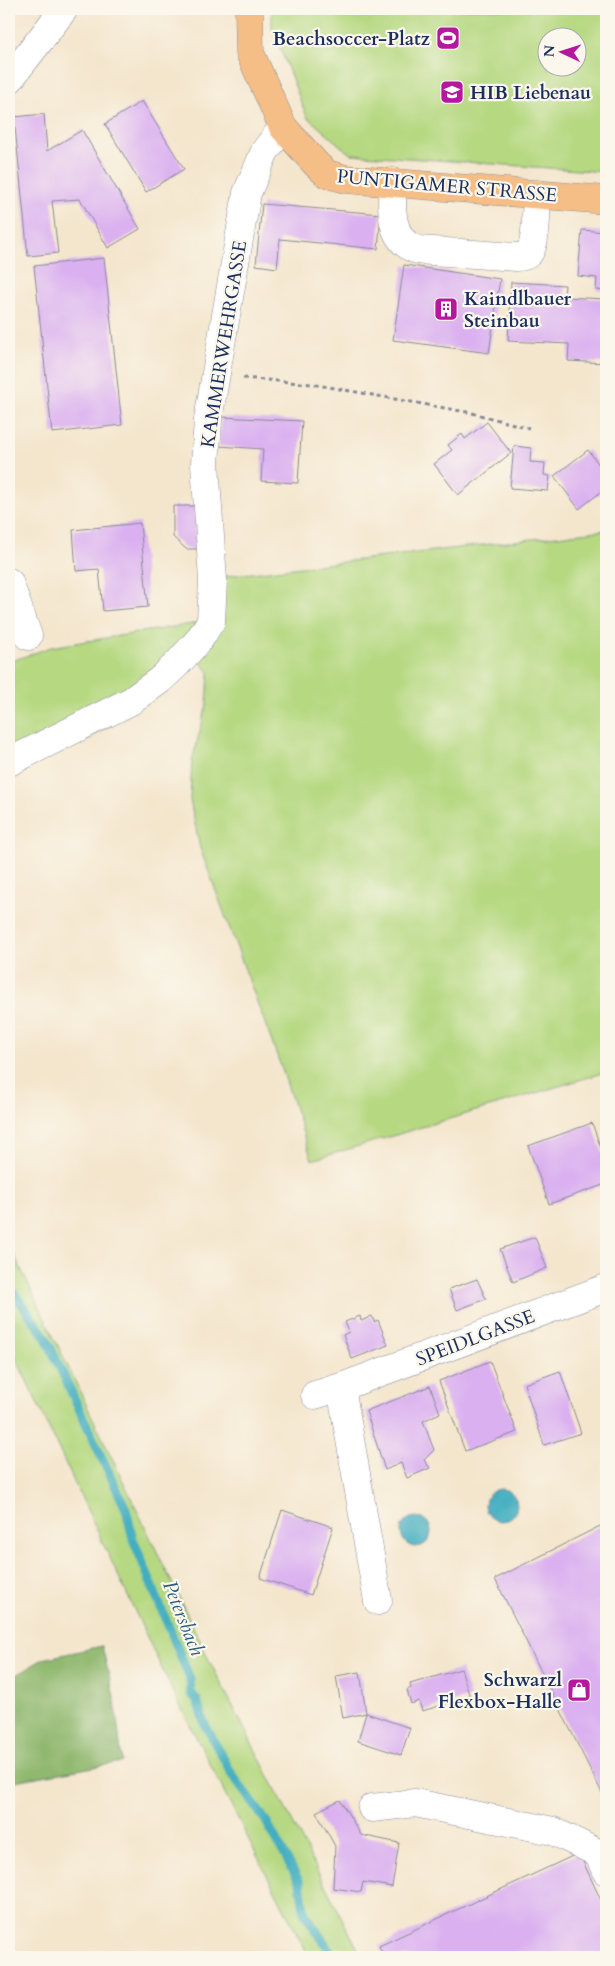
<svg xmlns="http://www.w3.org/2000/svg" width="615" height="1966" viewBox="0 0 615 1966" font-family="Cardo,serif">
<rect width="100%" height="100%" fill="#fbf7ec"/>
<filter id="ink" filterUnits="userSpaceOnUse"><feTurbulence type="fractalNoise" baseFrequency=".02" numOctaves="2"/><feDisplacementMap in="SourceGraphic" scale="10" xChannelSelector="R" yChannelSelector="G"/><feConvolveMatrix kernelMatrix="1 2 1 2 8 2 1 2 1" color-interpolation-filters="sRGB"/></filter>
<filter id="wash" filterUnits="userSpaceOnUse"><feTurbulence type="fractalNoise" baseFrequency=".0096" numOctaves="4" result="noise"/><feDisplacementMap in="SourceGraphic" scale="20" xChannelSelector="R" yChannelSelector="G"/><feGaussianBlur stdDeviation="1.12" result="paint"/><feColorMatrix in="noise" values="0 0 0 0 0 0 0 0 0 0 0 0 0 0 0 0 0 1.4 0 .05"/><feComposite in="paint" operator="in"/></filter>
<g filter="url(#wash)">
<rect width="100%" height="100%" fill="#f4e6cd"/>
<g fill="#b5d880" stroke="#68846f" fill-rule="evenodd">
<path d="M272 9H606V172L350 154 307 117 272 28ZM548 38H578V68H548Z"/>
<path d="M606 530V1072L312 1160 283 1072 200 848 190 800 192 761 207 704 209 672 196 657 219 577Z"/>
<path d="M198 623 133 691 9 754V662L51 647Z"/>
<path d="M9 1244 211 1664 362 1957H309L171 1688 9 1343Z"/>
</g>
<path fill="#90b86e" stroke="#567466" d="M102 1646 115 1701 122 1762 9 1782V1679L43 1659Z"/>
<g fill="#42aec0" stroke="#2e6e8f">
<circle cx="501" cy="1505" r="16"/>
<circle cx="416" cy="1532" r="15"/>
</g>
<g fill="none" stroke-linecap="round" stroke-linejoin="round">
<path stroke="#42aec0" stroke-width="9" d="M9 1286 46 1338 126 1509 133 1539 190 1679 191 1693 197 1700 204 1723 233 1776 266 1821 300 1883 305 1914 334 1957"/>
</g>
<g id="blocks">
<g fill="#dab0f0">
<path d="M142 101 184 169 146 192 105 124Z"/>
<path d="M44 114 47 151 82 130 140 229 108 248 80 199 52 201 58 253 28 256 14 117Z"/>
<path d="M262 204 381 214 378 249 280 239 277 268 256 265Z"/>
<path d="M582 230 606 232V291L596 290 597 278 578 276Z"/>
<path d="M104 258 122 425 52 433 34 266Z"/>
<path d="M404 265 500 279 489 353 393 340Z"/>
<path d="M511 282 565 285 564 297 606 299V363L568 361 569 344 508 341Z"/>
<path d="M221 417 302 421 298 483 261 481 263 449 219 446Z"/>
<path d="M487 422 511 453 458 495 434 464 452 450 448 445 462 434 465 439Z"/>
<path d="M514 446 531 448 530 462 545 463 544 475 550 476 548 491 510 488Z"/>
<path d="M588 450 606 474V488L579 509 554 476Z"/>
<path d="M173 506H196L197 549H186L173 537Z"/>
<path d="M140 523 148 607 103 611 99 569 76 571 73 530Z"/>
<path d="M592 1123 606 1163V1184L549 1204 528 1146Z"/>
<path d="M535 1237 547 1268 513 1282 500 1249Z"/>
<path d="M477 1279 486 1299 457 1310 449 1289Z"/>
<path d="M360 1316 361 1321 372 1316 374 1322 378 1320 388 1345 352 1359 343 1335 349 1332 345 1322Z"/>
<path d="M490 1361 517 1432 465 1451 439 1381Z"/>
<path d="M560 1371 581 1433 544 1445 524 1384Z"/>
<path d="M430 1386 440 1413 423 1421 434 1450 424 1460 430 1468 407 1478 401 1463 385 1470 366 1411Z"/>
<path d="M282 1510 333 1527 311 1595 260 1578Z"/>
<path d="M606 1523V1801L495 1579Z"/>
<path d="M461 1669 470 1697 422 1711 419 1701 411 1704 407 1690 411 1688 410 1684Z"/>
<path d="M360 1672 366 1713 343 1718 336 1676Z"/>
<path d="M366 1713 410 1728 401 1755 358 1741Z"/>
<path d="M340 1800 361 1835 399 1843 392 1887 363 1882 361 1892 333 1888 335 1846 316 1812Z"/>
<path d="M579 1853 606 1911V1957H384L379 1946Z"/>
</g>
</g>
</g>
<g filter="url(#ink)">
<use href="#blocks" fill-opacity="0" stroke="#888a96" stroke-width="1"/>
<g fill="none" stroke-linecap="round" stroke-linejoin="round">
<g stroke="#888a96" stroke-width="29">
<g id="minor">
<path d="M9 80 64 9"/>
<path d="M393 182C391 206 389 242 418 250L516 257C520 257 524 257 528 254 537 247 536 207 537 194"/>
<path d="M9 582 28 636"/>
<path d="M9 762 131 701 160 680 177 664 199 640 211 621 213 580 205 464 208 420 247 193 265 151 283 127"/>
<path d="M315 1395 344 1386"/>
<path d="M378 1601 343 1399 344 1386 606 1288"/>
<path d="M372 1808 415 1803 553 1831 598 1853 606 1871"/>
</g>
</g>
<g stroke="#888a96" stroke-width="29">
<path id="major" d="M249 9 250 53 283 127 316 164 327 174 346 179 606 200"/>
</g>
<path stroke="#888a96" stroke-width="3" stroke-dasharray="4 4" stroke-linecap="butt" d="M243 378 312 384 472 413 529 428"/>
<use href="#minor" stroke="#fff" stroke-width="28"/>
<use href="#major" stroke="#f6be87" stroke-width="28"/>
</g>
</g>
<defs>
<g id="stadium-square" transform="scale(1.25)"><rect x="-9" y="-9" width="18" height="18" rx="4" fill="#b5179e" stroke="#fbf7ec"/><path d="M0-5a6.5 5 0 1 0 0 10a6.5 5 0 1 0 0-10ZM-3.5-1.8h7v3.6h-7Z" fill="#fff"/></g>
<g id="school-square" transform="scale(1.25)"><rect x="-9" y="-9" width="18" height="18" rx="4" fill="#b5179e" stroke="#fbf7ec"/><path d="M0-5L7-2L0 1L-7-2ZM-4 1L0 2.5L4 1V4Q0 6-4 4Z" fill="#fff"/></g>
<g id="building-square" transform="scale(1.25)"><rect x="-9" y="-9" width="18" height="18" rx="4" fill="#b5179e" stroke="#fbf7ec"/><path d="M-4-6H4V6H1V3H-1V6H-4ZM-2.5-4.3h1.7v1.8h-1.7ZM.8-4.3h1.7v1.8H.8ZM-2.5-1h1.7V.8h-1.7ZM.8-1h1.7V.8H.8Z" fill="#fff"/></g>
<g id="shop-square" transform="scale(1.25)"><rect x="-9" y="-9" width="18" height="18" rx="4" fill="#b5179e" stroke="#fbf7ec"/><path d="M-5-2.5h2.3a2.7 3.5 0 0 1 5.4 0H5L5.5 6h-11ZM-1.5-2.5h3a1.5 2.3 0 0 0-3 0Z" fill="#fff"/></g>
</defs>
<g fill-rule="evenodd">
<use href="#stadium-square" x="448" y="38"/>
<use href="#school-square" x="452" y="92"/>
<use href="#building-square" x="446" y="309"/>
<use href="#shop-square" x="579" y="1690"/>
</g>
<g text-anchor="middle" stroke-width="4.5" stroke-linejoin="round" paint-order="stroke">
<g font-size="19" font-weight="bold" fill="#1b2f5e" stroke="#fbf7ec" text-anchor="end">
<text x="430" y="45">Beachsoccer-Platz</text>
<text x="470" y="99" text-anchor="start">HIB Liebenau</text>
<text x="464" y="305" text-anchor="start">Kaindlbauer<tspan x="464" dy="22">Steinbau</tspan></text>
<text x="562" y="1686">Schwarzl<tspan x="562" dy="22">Flexbox-Halle</tspan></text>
</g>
<g font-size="19" fill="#1b2f5e" stroke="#fbf7ec">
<text transform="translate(447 185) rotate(5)" y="7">PUNTIGAMER STRASSE</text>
<text transform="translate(223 344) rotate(-81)" y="7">KAMMERWEHRGASSE</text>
<text transform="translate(475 1337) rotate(-21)" y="7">SPEIDLGASSE</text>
</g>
<g font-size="20" font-style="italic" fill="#295b80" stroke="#fbf7ec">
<text transform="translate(184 1618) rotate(68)" y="7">Petersbach</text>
</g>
</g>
<rect width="615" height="1966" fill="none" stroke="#fbf7ec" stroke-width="30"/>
<g transform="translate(562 52) rotate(274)"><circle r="24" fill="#fbf7ec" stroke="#a1a7b3"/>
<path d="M0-4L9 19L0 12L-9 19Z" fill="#b5179e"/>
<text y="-8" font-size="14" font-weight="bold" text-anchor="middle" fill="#1b2f5e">N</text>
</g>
</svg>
